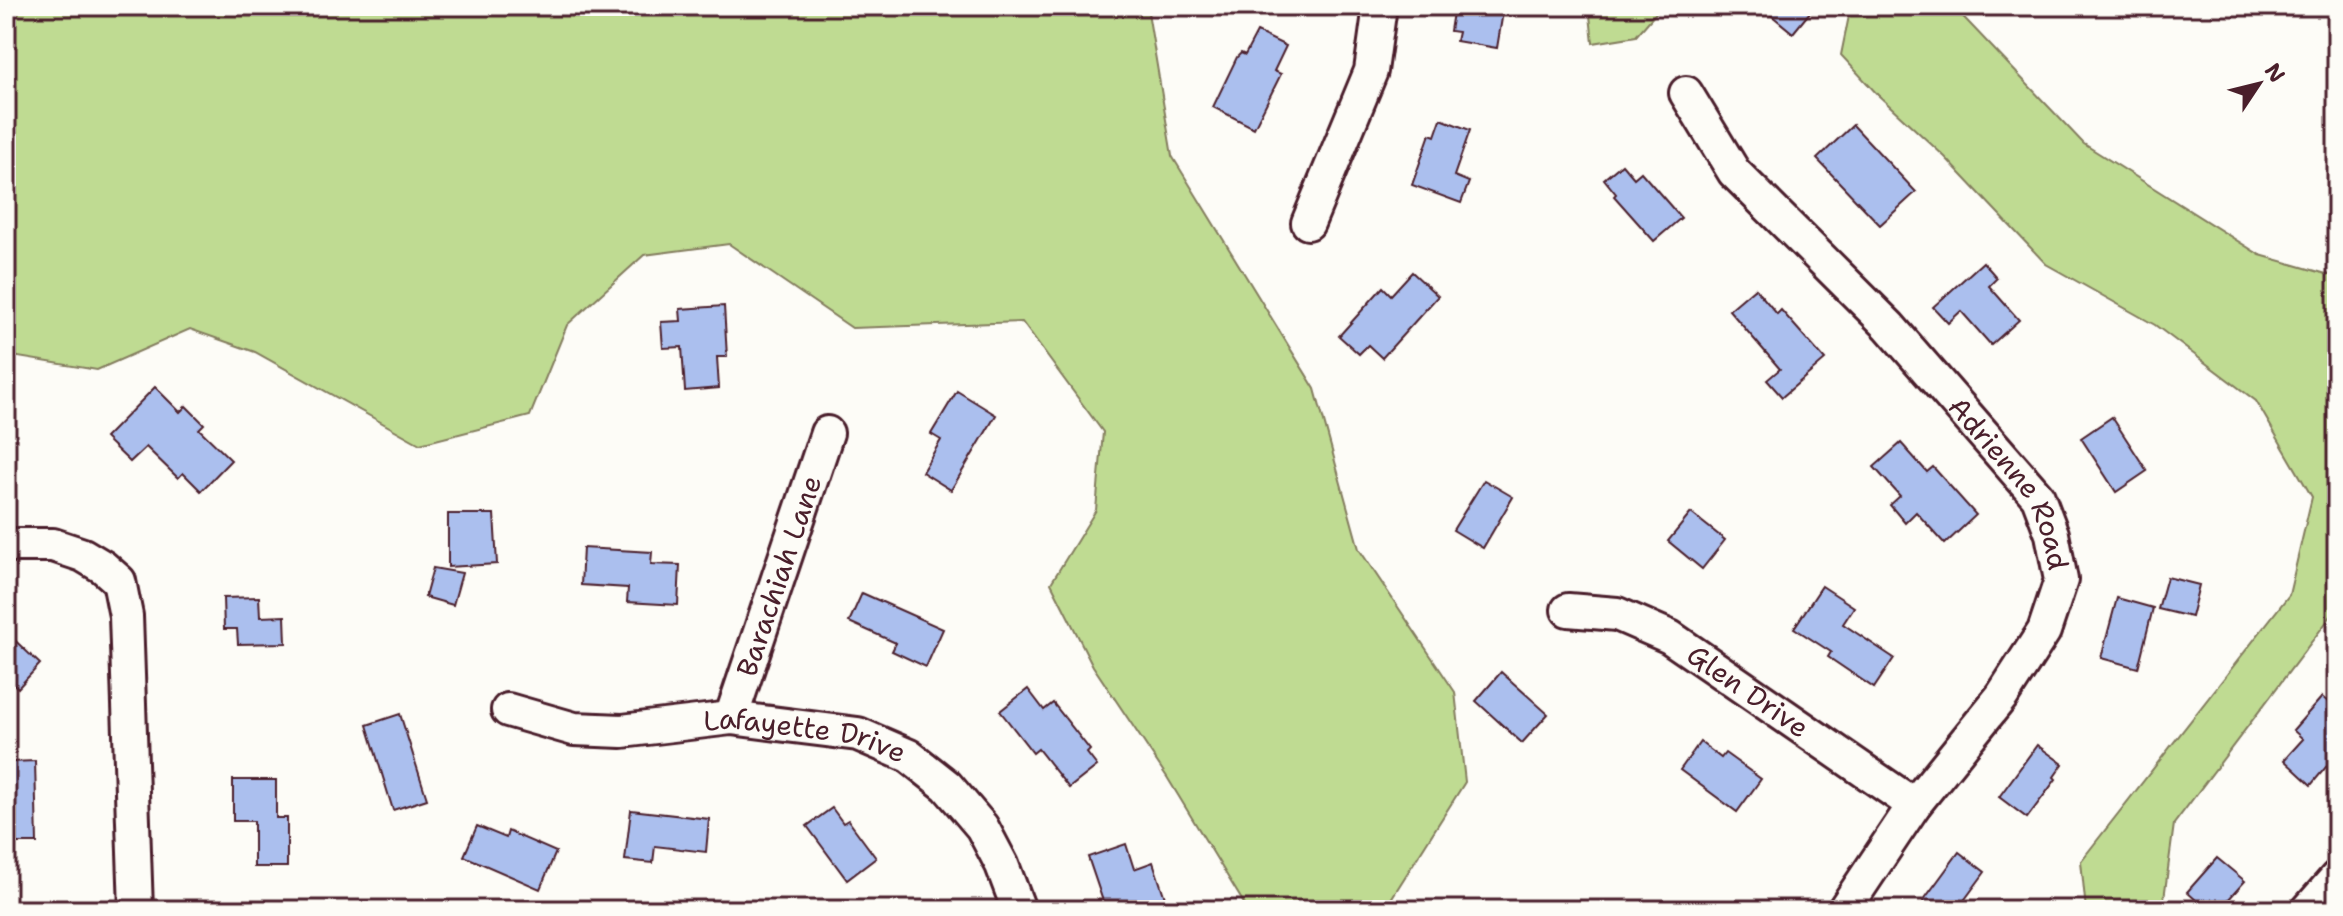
<svg xmlns="http://www.w3.org/2000/svg" width="2343" height="916" viewBox="0 0 2343 916" font-family="'Shantell Sans',sans-serif">
<rect width="100%" height="100%" fill="#fdfcf7"/>
<filter id="ink" filterUnits="userSpaceOnUse"><feTurbulence type="fractalNoise" baseFrequency=".0125" numOctaves="2"/><feDisplacementMap in="SourceGraphic" scale="16" xChannelSelector="R" yChannelSelector="G"/><feConvolveMatrix kernelMatrix="1 2 1 2 8 2 1 2 1" color-interpolation-filters="sRGB"/></filter>
<g filter="url(#ink)">
<g fill="#bfdb92" stroke="#847d5e" stroke-width="2">
<path d="M6 6H1147L1172 156 1315 389 1359 549 1455 692 1465 782 1384 910H1248L1167 777 1093 666 1051 583 1096 510 1103 432 1022 322 852 328 729 244 644 255 567 325 530 416 420 444 255 352 190 329 97 370 6 355Z"/>
<path d="M1589 6H1662L1636 36 1593 43Z"/>
<path d="M1851 6H1953L2084 144 2260 255 2337 277V608L2174 824 2163 906 2166 910H2086L2081 861 2289 595 2312 497 2256 401 2155 325 2046 264 1945 157 1878 95 1841 55Z"/>
</g>
<g fill="#abbfee" stroke="#4a1f2b" stroke-width="2">
<path d="M1454 6H1504L1497 48 1456 41 1458 32 1450 31Z"/>
<path d="M1760 6H1815L1793 33Z"/>
<path d="M1257 32 1286 46 1274 71 1281 74 1254 128 1213 107 1237 57 1241 53 1245 55Z"/>
<path d="M1441 119 1470 130 1454 176 1469 182 1461 203 1412 185 1430 134 1435 136Z"/>
<path d="M1853 125 1916 192 1880 225 1817 159Z"/>
<path d="M1622 164 1634 178 1641 172 1681 218 1654 241 1614 196 1616 194 1604 179Z"/>
<path d="M1983 262 1997 278 1989 286 2019 320 1991 345 1961 311 1948 323 1933 307Z"/>
<path d="M1412 272 1438 296 1382 358 1368 345 1359 354 1339 336 1383 287 1391 295Z"/>
<path d="M1755 288 1777 314 1781 310 1825 360 1782 397 1767 380 1780 369 1729 310Z"/>
<path d="M724 306 727 357H717L719 388 685 391 682 347 663 348 661 322 681 321 680 309Z"/>
<path d="M155 387 180 412 186 406 204 424 199 429 231 460 201 491 183 473 178 478 146 447 130 462 105 438Z"/>
<path d="M957 391 996 415 951 490 922 472 941 440 931 434Z"/>
<path d="M2112 417 2147 471 2116 492 2081 438Z"/>
<path d="M1901 443 1927 472 1933 467 1976 515 1945 544 1916 512 1905 523 1890 505 1900 496 1874 467Z"/>
<path d="M1484 480 1513 497 1483 548 1453 530Z"/>
<path d="M1691 513 1725 540 1702 569 1668 541Z"/>
<path d="M448 514H494L497 564 448 567Z"/>
<path d="M583 548 652 552 651 564 680 565 678 605 627 602 628 588 581 585Z"/>
<path d="M433 568 462 573 453 605 425 597Z"/>
<path d="M2167 577 2199 585 2191 617 2158 609Z"/>
<path d="M1822 586 1854 607 1843 624 1894 658 1874 688 1828 657 1831 652 1794 628Z"/>
<path d="M862 593 943 629 926 667 892 651 896 643 849 622Z"/>
<path d="M259 597 260 617 285 616 286 643 238 644 237 629H224L223 598Z"/>
<path d="M2117 598 2153 608 2138 668 2101 658Z"/>
<path d="M6 632 40 664 18 688 6 677Z"/>
<path d="M1501 672 1548 714 1522 743 1476 701Z"/>
<path d="M1028 689 1044 710 1053 703 1090 750 1087 753 1097 766 1069 788 1038 749 1033 753 1000 711Z"/>
<path d="M2322 697 2337 709V754L2311 785 2284 760 2303 739 2293 730Z"/>
<path d="M400 714 427 799 393 810 367 725Z"/>
<path d="M1700 742 1721 758 1725 753 1761 779 1737 812 1680 770Z"/>
<path d="M2037 745 2063 764 2054 777 2056 779 2027 818 1999 797Z"/>
<path d="M35 761 37 843H13L11 762Z"/>
<path d="M233 780H276V818H287V867H254V821H233Z"/>
<path d="M832 808 843 823 848 820 876 858 847 880 807 826Z"/>
<path d="M631 810 709 819 706 852 655 846 653 863 625 860Z"/>
<path d="M477 826 506 838 508 831 556 852 540 889 464 856Z"/>
<path d="M1126 844 1134 869 1153 862 1169 910H1106L1088 857Z"/>
<path d="M1959 852 1985 872 1957 910H1935L1923 901Z"/>
<path d="M2217 858 2245 881 2219 910H2207L2187 892Z"/>
</g>
<g fill="none" stroke-linecap="round" stroke-linejoin="round">
<g stroke="#4a1f2b" stroke-width="38">
<g id="minor">
<path id="s1" d="M1686 93 1734 172 1889 326 2038 497 2052 534 2061 580 2044 631 2002 696 1914 805 1844 910"/>
<path d="M1308 223 1371 71 1380 6"/>
<path d="M6 545H53L83 555 103 567 119 581 126 616 136 910"/>
<path id="s2" d="M1568 610 1617 614 1670 637 1914 805"/>
<path id="s3" d="M508 710 574 729 622 731 731 718 858 734 909 756 947 786 982 827 1002 865 1019 910"/>
<path id="s4" d="M731 718 827 433"/>
<path d="M2308 910 2337 877"/>
</g>
</g>
<use href="#minor" stroke="#fdfcf7" stroke-width="32"/>
</g>
</g>
<g text-anchor="middle" stroke-width="6" stroke-linejoin="round" paint-order="stroke">
<g font-size="28" fill="#4a1f2b" stroke="#fdfcf7">
<text dy="10" stroke="none"><textPath href="#s1" startOffset="512">Adrienne Road</textPath></text>
<text dy="10" stroke="none"><textPath href="#s4" startOffset="150">Barachiah Lane</textPath></text>
<text dy="10" stroke="none"><textPath href="#s2" startOffset="202">Glen Drive</textPath></text>
<text dy="10" stroke="none"><textPath href="#s3" startOffset="302">Lafayette Drive</textPath></text>
</g>
</g>
<rect width="2343" height="916" fill="none" stroke="#fdfcf7" stroke-width="32"/>
<rect x="16" y="16" width="2311" height="884" fill="none" stroke="#4a1f2b" stroke-width="3" filter="url(#ink)"/>
<g transform="translate(2259 84) rotate(55)" stroke="#fdfcf7" stroke-width="6" paint-order="stroke">
<path d="M0-6L14 30L0 20L-14 30Z" fill="#4a1f2b"/>
<text y="-12" font-size="22" font-weight="bold" text-anchor="middle" fill="#4a1f2b">N</text>
</g>
</svg>
